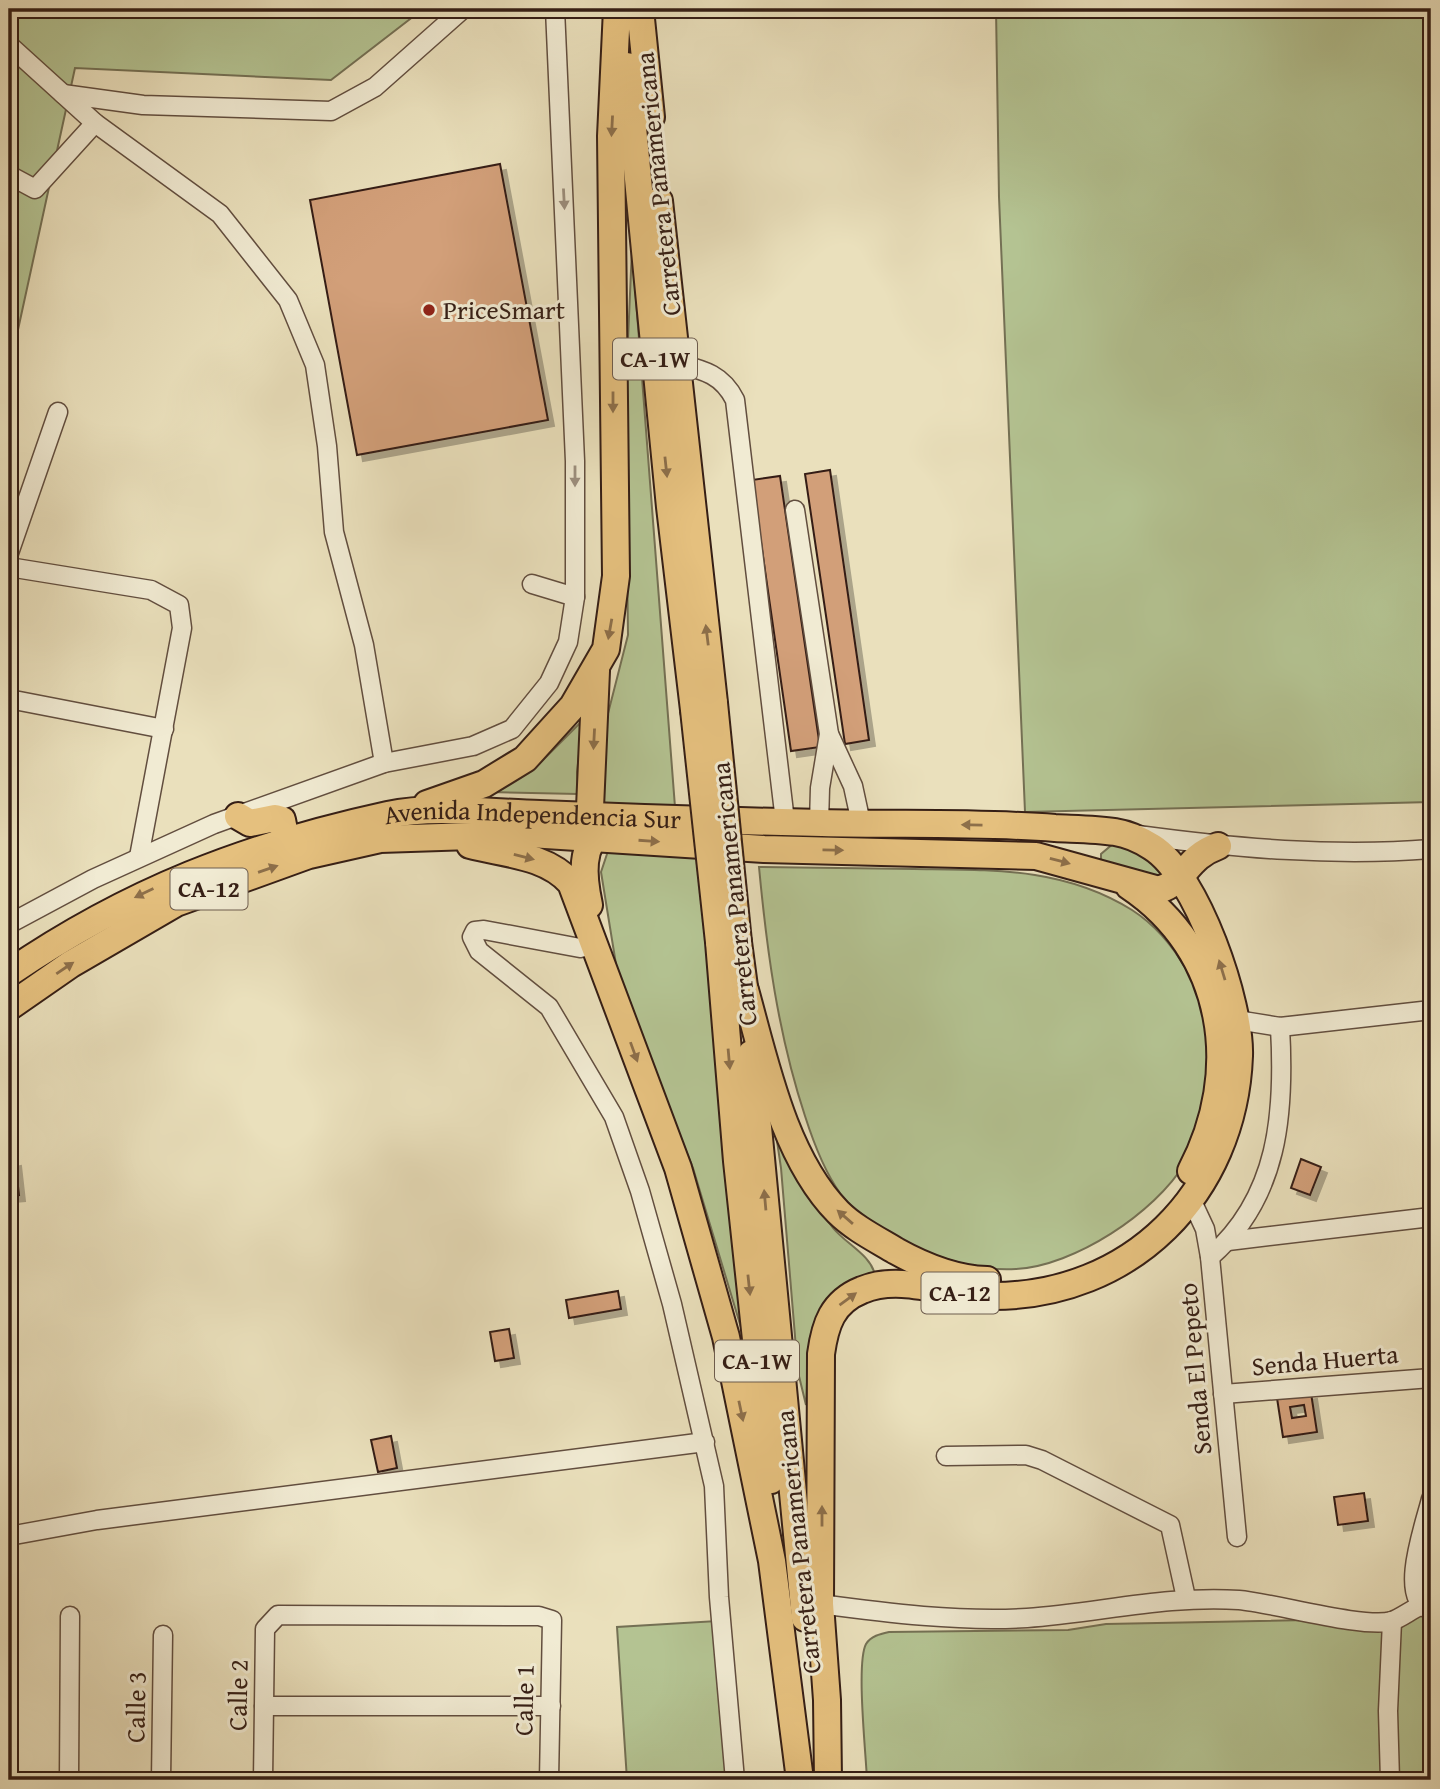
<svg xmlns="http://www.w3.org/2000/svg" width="1440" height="1789" viewBox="0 0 1440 1789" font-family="'Gentium Book Plus',serif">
<defs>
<filter id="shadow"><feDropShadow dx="6" dy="6" stdDeviation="0" flood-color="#0004"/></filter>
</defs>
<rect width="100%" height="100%" fill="#eae0bc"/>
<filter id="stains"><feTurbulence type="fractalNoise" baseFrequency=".00286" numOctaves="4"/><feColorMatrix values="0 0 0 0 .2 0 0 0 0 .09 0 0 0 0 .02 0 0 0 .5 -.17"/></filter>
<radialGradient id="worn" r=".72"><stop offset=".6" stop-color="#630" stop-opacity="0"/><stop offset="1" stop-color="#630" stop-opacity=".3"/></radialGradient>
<g fill="#b4c392" stroke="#747054" stroke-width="2">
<path d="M9 9H423L331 80 75 68 9 371Z"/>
<path d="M996 9H1431V802L1025 812 999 197Z"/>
<path d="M632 248 675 807 603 806 602 737 628 635 625 409Z"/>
<path d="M583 720 577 772 578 794 488 792 536 767Z"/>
<path d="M1114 843H1124L1163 866 1162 880 1101 861V854Z"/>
<path d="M608 851 698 857 758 1384 693 1168 620 989 601 872Z"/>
<path d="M759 867C810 868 862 868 914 869 992 870 1063 867 1132 910 1174 937 1209 997 1211 1047 1212 1073 1204 1098 1197 1123 1194 1136 1191 1152 1185 1163 1155 1213 1074 1266 1016 1269 983 1271 950 1262 920 1249 890 1235 860 1220 840 1193 824 1171 813 1141 805 1116 778 1034 767 952 759 867Z"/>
<path d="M772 1107C790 1149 805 1192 833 1228 846 1244 871 1255 875 1275 865 1279 853 1281 844 1286 802 1309 809 1364 806 1405L798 1372 781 1168Z"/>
<path d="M1431 1492V1780H867C866 1754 856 1663 866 1644 871 1636 880 1634 889 1632L1068 1630 1106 1624 1409 1618Z"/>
<path d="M717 1621 727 1780H627L617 1627Z"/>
</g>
<g fill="#d29f79" stroke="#351e15" stroke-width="2" fill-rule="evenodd" filter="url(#shadow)">
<path d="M500 164 548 420 357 455 310 200Z"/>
<path d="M830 470 869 740 845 744 805 474Z"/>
<path d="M780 476 820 747 791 751 752 480Z"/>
<path d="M1301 1159 1321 1167 1310 1195 1291 1188Z"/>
<path d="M15 1160 19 1195 9 1196V1161Z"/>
<path d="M618 1291 621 1309 569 1318 566 1300Z"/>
<path d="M509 1329 514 1358 495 1361 490 1332Z"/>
<path d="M1311 1393 1317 1432 1283 1437 1277 1398ZM1304 1405 1306 1416 1292 1418 1290 1407Z"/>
<path d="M391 1436 397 1468 378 1472 371 1440Z"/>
<path d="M1364 1493 1368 1521 1338 1525 1334 1497Z"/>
</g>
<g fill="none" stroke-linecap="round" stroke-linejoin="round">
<g stroke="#624e3f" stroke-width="21">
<g id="minor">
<path d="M9 45 95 123 220 214 288 300 315 365 327 446 334 532 364 645 384 763"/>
<path d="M63 94 143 105 331 111 375 87 463 9"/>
<path d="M9 175 35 189 95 123"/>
<path d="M676 363C703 370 722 374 735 400L785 821"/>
<path d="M795 510 829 734 853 786 861 823"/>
<path d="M9 553 58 412"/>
<path d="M9 567 151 590 179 605 182 628 139 857"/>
<path d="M532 584 575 597V461L555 9"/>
<path d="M9 699 164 729"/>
<path d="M819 823 820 788 829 734"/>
<path d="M1138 835C1234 848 1334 857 1431 849"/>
<path d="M9 924 93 879 214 824 384 763 473 746 512 729 549 683 568 642 575 597"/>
<path d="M596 944 580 948 484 930 475 931 472 937 479 951 549 1007 614 1117 640 1191 672 1304 714 1486 719 1597 735 1780"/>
<path d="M1237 1020 1280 1027 1431 1010"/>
<path d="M1191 1199 1205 1229 1210 1257 1237 1537"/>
<path d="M1228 1241 1431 1217"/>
<path d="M1210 1257C1279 1197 1285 1113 1280 1027"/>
<path d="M1223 1394 1431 1378"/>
<path d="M946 1456 1026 1455 1042 1460 1170 1525 1186 1598"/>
<path d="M9 1536 97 1520 705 1442"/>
<path d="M820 1604C887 1613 959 1622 1027 1618 1098 1613 1168 1595 1239 1600 1274 1603 1364 1629 1392 1621 1401 1618 1411 1610 1420 1606"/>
<path d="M1428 1609C1398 1597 1425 1524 1431 1499"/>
<path d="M264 1706H551"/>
<path d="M69 1780 70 1616"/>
<path d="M161 1780 163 1635"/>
<path d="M263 1780 265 1629 278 1615 539 1616 552 1620 549 1780"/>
<path d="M1390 1780 1388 1711 1392 1621"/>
</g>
</g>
<g stroke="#351e15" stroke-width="30">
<g id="highway">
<path d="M640 9 651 117"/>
<path d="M627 66 670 507 694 710"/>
<path d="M659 201 714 703"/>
<path d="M596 671 590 808 603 829"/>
<path d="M427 804 484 784 525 759 573 706 606 649 616 576 611 136 617 9"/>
<path d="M238 816 250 823 275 818 282 820 286 840"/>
<path d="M470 845C505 854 546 855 571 883L678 1168 726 1337 772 1561 800 1780"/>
<path d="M1129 886C1226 951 1244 1071 1191 1171"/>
<path d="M589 905C583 877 579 845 605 825"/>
<path d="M719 942 737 1161 771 1480"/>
<path d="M738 942 747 1009"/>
<path id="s1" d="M9 973C129 891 246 846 388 815 433 805 493 813 540 814 634 818 728 821 822 823 900 825 977 822 1055 828 1074 829 1096 829 1115 832 1128 834 1141 840 1152 847 1197 875 1241 1004 1239 1056 1234 1193 1131 1297 991 1296 951 1296 901 1273 862 1290 832 1302 825 1325 821 1354L820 1604 827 1700 828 1780"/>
<path d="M745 990C765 1062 784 1157 838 1212 854 1228 876 1239 896 1251 923 1266 955 1279 987 1280"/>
<path d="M9 1007 71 964 176 903 309 855 380 839 530 834 764 849 1036 856 1159 890C1187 881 1185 858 1218 846"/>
<path d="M751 1054 805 1618"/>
</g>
</g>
<use href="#minor" stroke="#f1ebd3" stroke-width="18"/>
<use href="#highway" stroke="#e5c07e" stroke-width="26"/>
<g stroke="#351e15" stroke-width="30" stroke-linecap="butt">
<g id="highway-bridge">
<path d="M714 703 738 942"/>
<path d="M694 710 719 942"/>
</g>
</g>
<use href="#highway-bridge" stroke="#e5c07e" stroke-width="26"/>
</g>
<defs><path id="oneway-solid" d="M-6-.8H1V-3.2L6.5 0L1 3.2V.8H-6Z" transform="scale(1.75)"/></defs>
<g fill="#8d6f4a">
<use href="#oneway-solid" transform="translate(612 126) rotate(93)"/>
<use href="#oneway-solid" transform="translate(613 402) rotate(90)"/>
<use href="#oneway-solid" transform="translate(666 467) rotate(84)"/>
<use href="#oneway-solid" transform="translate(610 629) rotate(100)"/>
<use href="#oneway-solid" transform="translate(707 635) rotate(-97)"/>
<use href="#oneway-solid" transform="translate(594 739) rotate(93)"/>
<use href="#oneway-solid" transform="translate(972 825) rotate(-179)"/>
<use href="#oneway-solid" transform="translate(649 841) rotate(4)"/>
<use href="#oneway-solid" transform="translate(833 850) rotate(1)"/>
<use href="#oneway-solid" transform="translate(524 857) rotate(14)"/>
<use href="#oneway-solid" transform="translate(1060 861) rotate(15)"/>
<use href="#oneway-solid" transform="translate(268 869) rotate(-19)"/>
<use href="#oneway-solid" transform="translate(144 893) rotate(154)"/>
<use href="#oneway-solid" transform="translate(65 968) rotate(-34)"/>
<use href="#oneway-solid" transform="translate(1222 970) rotate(-107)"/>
<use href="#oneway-solid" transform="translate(634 1052) rotate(70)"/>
<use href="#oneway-solid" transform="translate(729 1059) rotate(85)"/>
<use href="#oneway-solid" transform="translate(765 1200) rotate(-95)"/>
<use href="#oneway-solid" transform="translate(845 1217) rotate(-139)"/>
<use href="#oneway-solid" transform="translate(749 1285) rotate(84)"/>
<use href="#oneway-solid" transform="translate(848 1299) rotate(-36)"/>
<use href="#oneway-solid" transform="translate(741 1411) rotate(78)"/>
<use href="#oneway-solid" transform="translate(822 1516) rotate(-90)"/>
</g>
<g fill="#9c8f7e">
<use href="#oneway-solid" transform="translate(564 199) rotate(87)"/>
<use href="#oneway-solid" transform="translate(575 476) rotate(90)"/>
</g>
<circle fill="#8f2418" stroke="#f1ebd3" stroke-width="2.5" cx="429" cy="310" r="7"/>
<g text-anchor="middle" stroke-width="6" stroke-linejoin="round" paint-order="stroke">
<g fill="#f1ebd3" stroke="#6d5c4e" stroke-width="2">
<rect x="613" y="338.5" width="84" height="41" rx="5"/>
<rect x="170.5" y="868.5" width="77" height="41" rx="5"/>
<rect x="921.5" y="1272.5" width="77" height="41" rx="5"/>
<rect x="715" y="1340.5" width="84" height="41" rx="5"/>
</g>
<g font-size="24" font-weight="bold" fill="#351e15">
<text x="655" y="367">CA-1W</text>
<text x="209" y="897">CA-12</text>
<text x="960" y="1301">CA-12</text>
<text x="757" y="1369">CA-1W</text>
</g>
<g font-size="26" fill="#351e15" stroke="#f1ebd3">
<text transform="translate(658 184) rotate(-96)" y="9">Carretera Panamericana</text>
<text dy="9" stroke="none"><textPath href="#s1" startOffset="558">Avenida Independencia Sur</textPath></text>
<text transform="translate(734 894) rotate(-96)" y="9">Carretera Panamericana</text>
<text transform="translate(1325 1360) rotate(-5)" y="9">Senda Huerta</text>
<text transform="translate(1195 1369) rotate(-95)" y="9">Senda El Pepeto</text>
<text transform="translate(798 1542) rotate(-96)" y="9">Carretera Panamericana</text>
<text transform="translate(238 1695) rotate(-89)" y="9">Calle 2</text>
<text transform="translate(524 1700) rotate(-89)" y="9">Calle 1</text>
<text transform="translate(136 1707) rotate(-89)" y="9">Calle 3</text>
</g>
<g font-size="26" fill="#351e15" stroke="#f1ebd3" text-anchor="start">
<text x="443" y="319">PriceSmart</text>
</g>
</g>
<rect width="1440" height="1789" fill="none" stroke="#eae0bc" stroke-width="35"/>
<rect x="10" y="10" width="1419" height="1768" fill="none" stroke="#351e15" stroke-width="3.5"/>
<rect x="18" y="18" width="1405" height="1754" fill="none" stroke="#351e15" stroke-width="2"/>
<rect width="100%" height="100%" filter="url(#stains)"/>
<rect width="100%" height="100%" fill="url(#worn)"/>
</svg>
